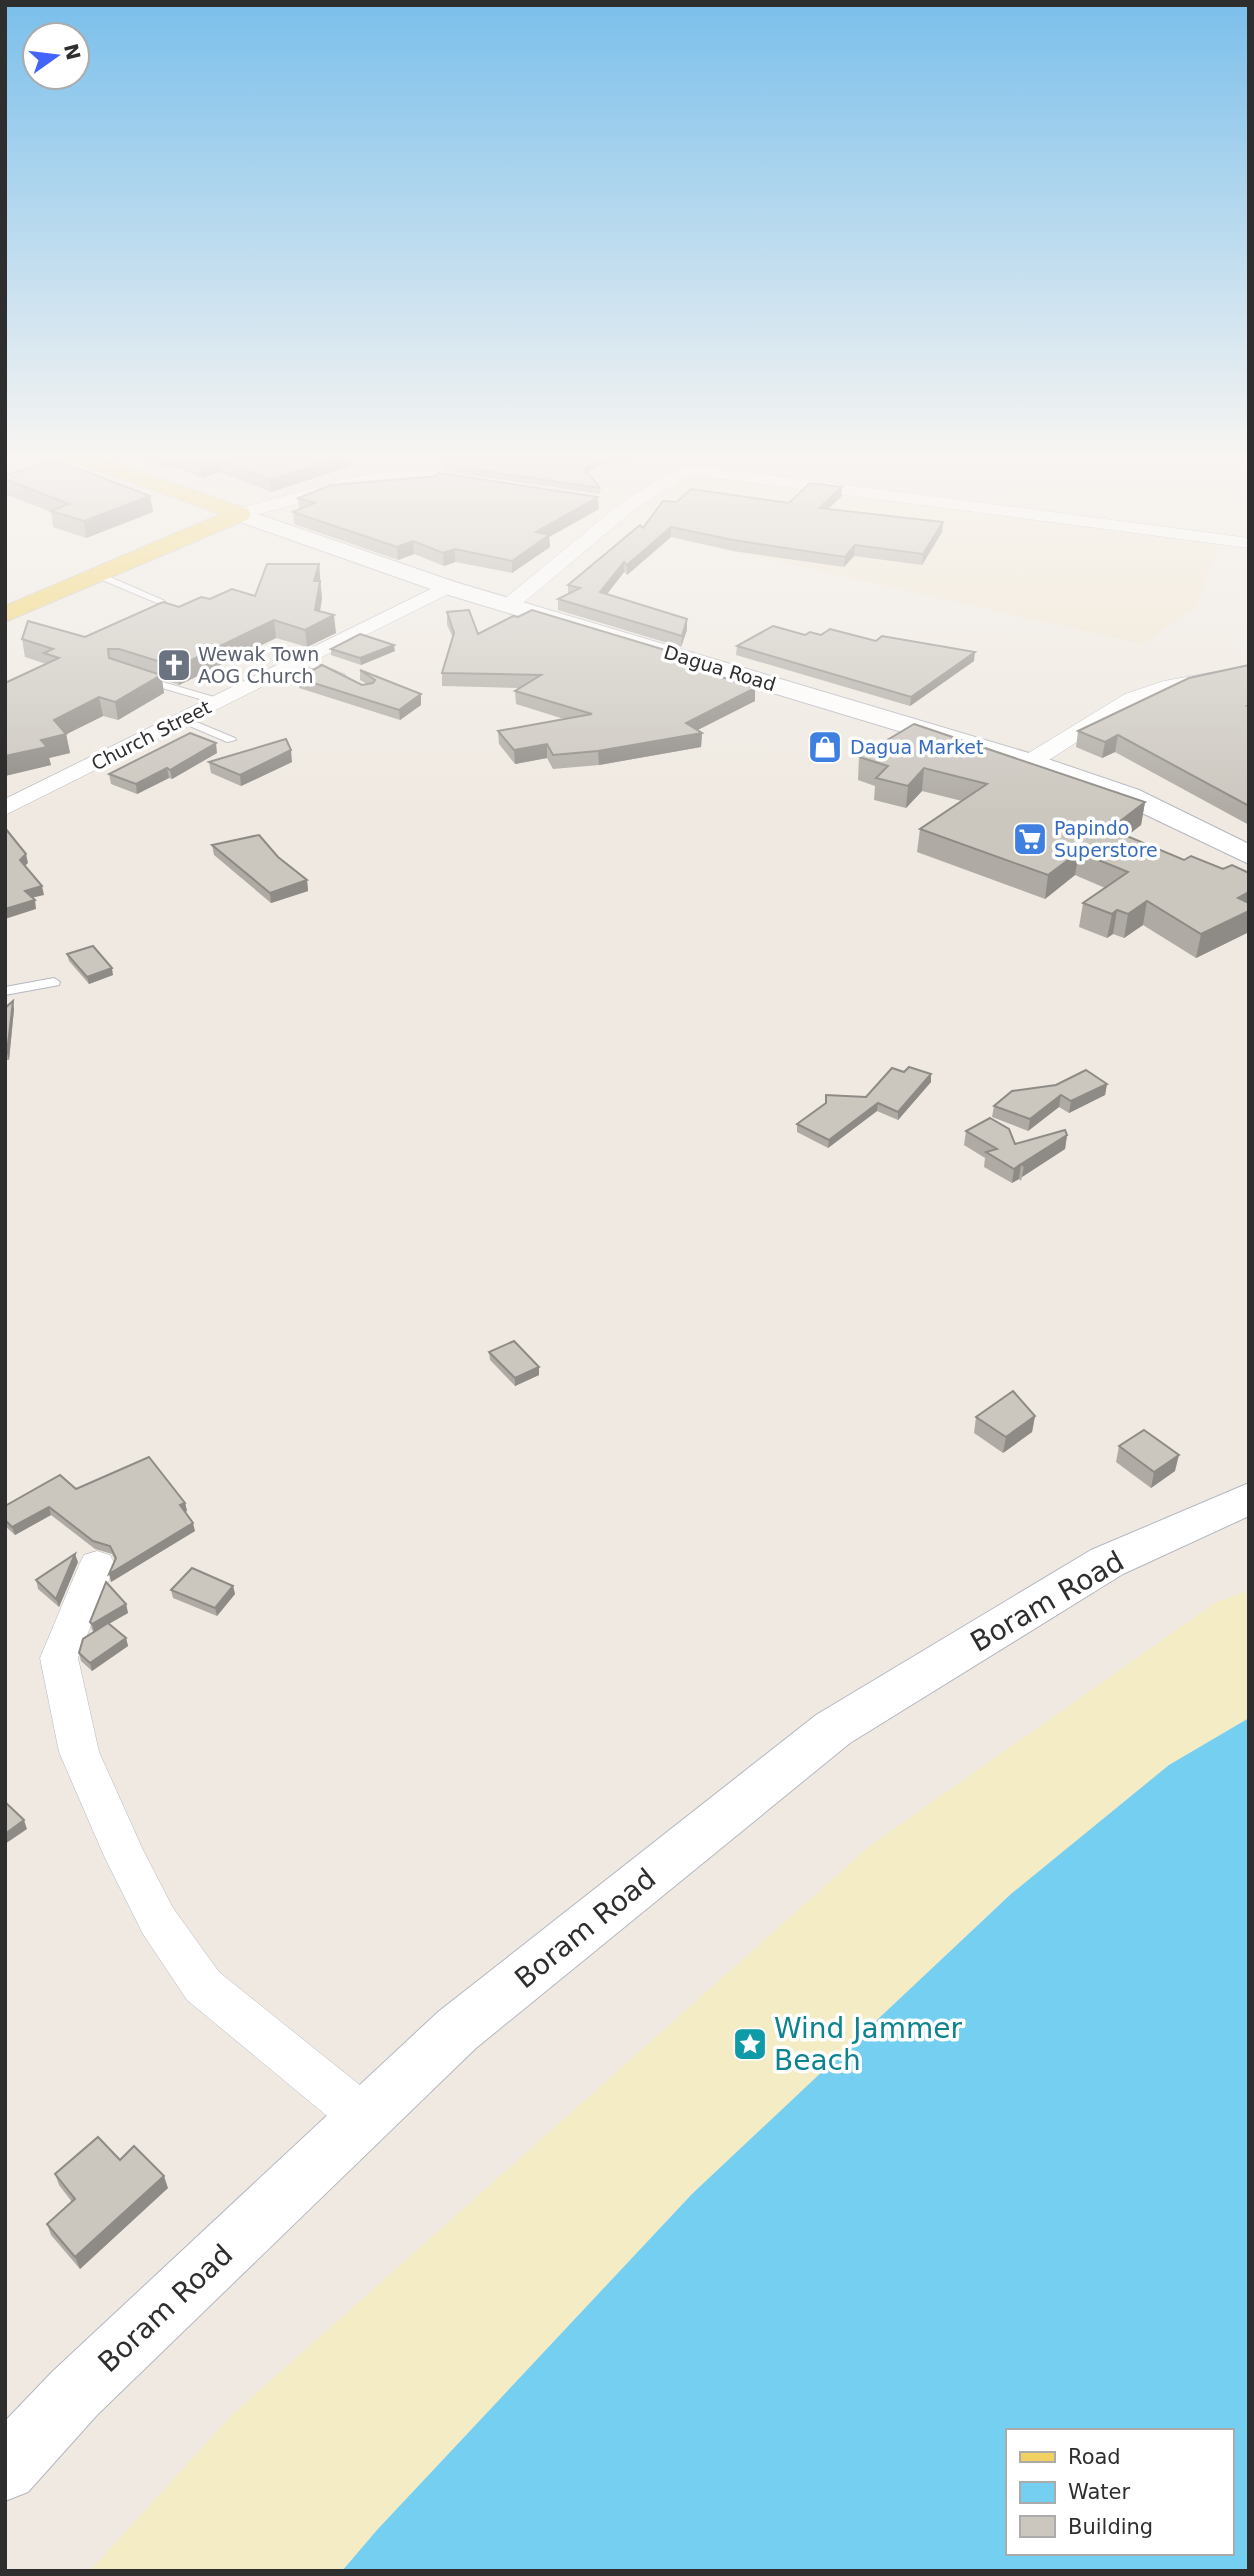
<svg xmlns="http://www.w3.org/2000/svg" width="1254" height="2576" viewBox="0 0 1254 2576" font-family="'DejaVu Sans',sans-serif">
<rect width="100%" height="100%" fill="#efe9e1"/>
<path fill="#f0e6d1" d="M699 476 979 510 1219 544 1196 606 1143 644 633 529 683 479Z"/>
<path fill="#f3ecc5" d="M1249 1590V1718L1169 1765 1011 1894 692 2194 377 2530 342 2571H90L230 2417 871 1845 1215 1603Z"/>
<path fill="#75cff0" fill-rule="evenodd" d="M1249 1718V2571H342L377 2530 692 2194 1011 1894 1169 1765ZM1007 2431H1231V2553H1007Z"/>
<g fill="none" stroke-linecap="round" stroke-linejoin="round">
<g stroke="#b4b7c1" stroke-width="2">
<g id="service">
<path d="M95 573H101L165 601 157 603 95 577Z"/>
<path d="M295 658H303L345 675 336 677 295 662Z"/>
<path d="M142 676 221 699 222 701 217 704 138 681 137 679Z"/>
<path d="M182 716 235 738 236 740 227 742 178 721 177 719Z"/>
<path d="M54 978 60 982 59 985 5 995V987Z"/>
</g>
</g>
<g stroke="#b4b7c1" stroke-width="1">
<g id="minor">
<path d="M702 466 1249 538V548L702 476 685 478 634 510 517 608H503L500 604 503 600 622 502 675 469Z"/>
<path d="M399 470H428L476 479 478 483 470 488 422 480 376 483 240 519 231 514 234 510 353 477Z"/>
<path d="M447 581 456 587 454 591 5 815V799Z"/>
<path d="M1249 666V678L1168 692 1139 702 1038 767H1022L1019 762 1022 757 1125 694 1164 681Z"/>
<path d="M97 1551 110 1555 115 1565 78 1658 99 1752 143 1850 173 1908 219 1972 381 2102 388 2118 381 2134 365 2140 349 2134 187 2000 143 1934 104 1856 59 1752 40 1658 79 1565 84 1555Z"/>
</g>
</g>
<g stroke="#b4b7c1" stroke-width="2">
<g id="tertiary">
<path d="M240 508 455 582 1039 756 1139 790 1249 844V864L1119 802 1021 768 439 592 232 519 229 514 232 509Z"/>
<path d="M1249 1483V1516L1123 1574 850 1743 476 2048 97 2415 28 2492 5 2501V2421L53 2371 438 2012 816 1715 1091 1550Z"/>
</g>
</g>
<g stroke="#c9c9c9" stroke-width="2">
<path id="primary" d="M56 453H86L248 509 251 514 248 519 5 622V606L221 514 59 457Z"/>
</g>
<use href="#service" fill="#fff" fill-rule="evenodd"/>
<use href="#minor" fill="#fff" fill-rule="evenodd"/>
<use href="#tertiary" fill="#fff" fill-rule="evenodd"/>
<use href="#primary" fill="#f2d163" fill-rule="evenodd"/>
</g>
<g fill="#afaba4">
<path d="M129 453H347L351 466 271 492 219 472 202 478 172 466 167 468Z"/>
<path d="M447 453H637L626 461 614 459 588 472 600 488V494L444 471 443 465Z"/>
<path d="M5 475 150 496 153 512 86 538 53 527 51 512 5 494Z"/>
<path d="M842 487 841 497 828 509 942 532 922 565 854 556 844 567 733 551 671 537 627 575 624 572 607 594 687 630 681 647 558 610V599L568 594V585L677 502 789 503Z"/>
<path d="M298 498 599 509 549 537 550 547 512 573 455 562 444 566 414 554 398 560 294 524 293 512 299 509Z"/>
<path d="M319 564 322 598 320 611 336 633 307 647 276 638 179 685 162 679 164 693 118 720 103 716 66 734 70 753 49 758 51 765 5 776V683L46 664 25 657 22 639 85 637 179 607 210 599 255 596Z"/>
<path d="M447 612 478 634 675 661 755 688V701L697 730 702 733 701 747 599 765 553 769 547 758 515 764 499 744 498 731 564 719 516 704 515 691 520 688 442 686V673L453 638 447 625Z"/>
<path d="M805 635H821L876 641 974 661 910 706 736 655 737 646Z"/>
<path d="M1249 638V665L1247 664Z"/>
<path d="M331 649 395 651 361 665 331 655Z"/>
<path d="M1249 665V825L1115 752 1102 758 1076 747 1078 731Z"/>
<path d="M360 670 421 705 400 720 299 688 298 678 362 685 367 684 360 680Z"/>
<path d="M217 753 172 779 169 778 137 794 111 784 109 774Z"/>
<path d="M859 757 1145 802 1141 825 1127 836 1184 860 1249 873V932L1196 958 1143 925 1124 938 1113 934 1107 938 1079 927 1083 903 1105 888 1075 875 1045 899 917 852 920 829 962 801 922 791 906 808 874 800 875 786 858 780Z"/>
<path d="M209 762H292L241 786 211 773Z"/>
<path d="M212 845 278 857 307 880 308 891 271 903 214 855Z"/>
<path d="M67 954 113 975 89 984 69 961Z"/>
<path d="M5 1008 14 1009 9 1060H5Z"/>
<path d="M904 1072 931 1074V1082L898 1120 877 1111 828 1148 797 1132V1124L866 1097Z"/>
<path d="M1107 1084 1105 1095 1069 1113 1059 1107 1028 1131 992 1117 994 1106Z"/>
<path d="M966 1131 1015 1144 1067 1135 1065 1149 1022 1177 1021 1181 1019 1179 1012 1183 984 1167 985 1158 964 1145Z"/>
<path d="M489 1352 539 1367V1375L515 1386 490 1360Z"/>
<path d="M1035 1416 1032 1432 1003 1453 974 1433 976 1417Z"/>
<path d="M1119 1446 1175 1471 1151 1488 1116 1462Z"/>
<path d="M76 1489 185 1503 187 1511 185 1512 195 1531 111 1582 115 1560 112 1554 95 1549 51 1515 15 1535 5 1526V1506Z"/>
<path d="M78 1562 59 1607 38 1589 36 1580Z"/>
<path d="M233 1586 235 1594 217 1616 173 1598 171 1590Z"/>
<path d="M126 1604 128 1613 109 1624 126 1638 128 1646 92 1671 81 1661 79 1653 94 1632 92 1630 90 1622Z"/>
<path d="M120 2160 168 2188 80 2269 51 2235 47 2224 72 2202 59 2185 55 2174Z"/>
</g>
<g fill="#8e8b86">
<path d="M629 453H637L626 461V455Z"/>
<path d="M171 454 172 466 167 468 166 456Z"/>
<path d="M350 454 351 466 271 492 269 480Z"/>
<path d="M614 454V459L584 474V468Z"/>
<path d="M218 460 219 472 202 478 201 466Z"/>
<path d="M842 487 841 497 818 518 819 508Z"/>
<path d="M150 496 153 512 86 538 84 521Z"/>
<path d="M598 497 599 509 549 537 550 547 512 573V561L536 532Z"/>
<path d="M943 522 942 532 922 565 923 554Z"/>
<path d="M671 527V537L627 575V565Z"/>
<path d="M413 541 414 554 398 560 397 547Z"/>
<path d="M855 545 854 556 844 567 845 557Z"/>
<path d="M455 549V562L444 566 443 553Z"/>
<path d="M624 562V572L600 603V592Z"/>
<path d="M319 564 320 581H314Z"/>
<path d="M320 581 322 598 318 623 334 615 336 633 307 647 305 630 315 610Z"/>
<path d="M687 619V630L681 647 682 636Z"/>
<path d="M274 620 276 638 179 685 177 667Z"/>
<path d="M394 645 395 651 361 665 360 658Z"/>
<path d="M975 652 974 661 910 706 911 697Z"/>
<path d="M161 675 164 693 118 720 115 702Z"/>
<path d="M755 688V701L686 736 702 733 701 747 599 765 598 751 686 723Z"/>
<path d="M421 694V705L400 720 399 710Z"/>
<path d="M99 697 103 716 65 735 66 734 70 753 49 758 51 765 5 776V756L41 740 54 720Z"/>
<path d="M1118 735 1115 752 1102 758 1105 742Z"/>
<path d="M216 743 217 753 172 779 170 770Z"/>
<path d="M547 744V758L515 764 514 750Z"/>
<path d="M291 750 292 762 241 786 240 775Z"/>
<path d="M167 768 169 778 137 794 136 784Z"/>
<path d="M924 768 922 791 906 808 908 786Z"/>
<path d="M1145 802 1141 825 1106 852 1110 829Z"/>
<path d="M1079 852 1075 875 1045 899 1048 875Z"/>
<path d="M26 854 28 863 22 869 20 860Z"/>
<path d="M307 880 308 891 271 903 270 893Z"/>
<path d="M42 886 44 895 27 899 25 891Z"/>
<path d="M1249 892V932L1196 958 1201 934 1238 898Z"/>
<path d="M35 900 36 909 5 919V909Z"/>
<path d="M1147 901 1143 925 1124 938 1128 914Z"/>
<path d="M1117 910 1113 934 1107 938 1112 914Z"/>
<path d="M112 968 113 975 89 984 87 977Z"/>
<path d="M13 1001 14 1009 9 1060 7 1053Z"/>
<path d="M931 1074V1082L898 1120V1112Z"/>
<path d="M1107 1084 1105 1095 1069 1113 1071 1101Z"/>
<path d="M1061 1095 1059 1107 1028 1131 1030 1119Z"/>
<path d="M878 1103 877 1111 828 1148 829 1140Z"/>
<path d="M1067 1135 1065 1149 1022 1177 1024 1166 1023 1163Z"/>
<path d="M1021 1164 1019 1179 1012 1183 1014 1169Z"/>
<path d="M539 1367V1375L515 1386V1378Z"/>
<path d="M1035 1416 1032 1432 1003 1453 1006 1437Z"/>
<path d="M1179 1455 1175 1471 1151 1488 1154 1472Z"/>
<path d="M185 1503 187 1511 182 1513 180 1505Z"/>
<path d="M49 1507 51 1515 15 1535 12 1527Z"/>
<path d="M193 1523 195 1531 111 1582 109 1574Z"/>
<path d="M75 1554 78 1562 59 1607 56 1599Z"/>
<path d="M233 1586 235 1594 217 1616 215 1608Z"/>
<path d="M126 1604 128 1613 94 1632 92 1624Z"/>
<path d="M126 1638 128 1646 92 1671 90 1663Z"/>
<path d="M24 1820 27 1829 5 1844V1834Z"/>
<path d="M164 2176 168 2188 80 2269 75 2257Z"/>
</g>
<g fill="#cbc7bf" stroke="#8e8b86" stroke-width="2">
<path d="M159 453H347L350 454 269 480 218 460 201 466 171 454 166 456Z"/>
<path d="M447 453H629L626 455 614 454 584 468 600 488 443 465Z"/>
<path d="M56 460 150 496 84 521 51 511 69 504 5 479V475Z"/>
<path d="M438 473 598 497 536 532 549 535 512 561 455 549 443 553 413 541 397 547 293 512 315 503 298 498 331 485 437 476Z"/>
<path d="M810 483 842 487 819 508 943 522 923 554 855 545 845 557 733 540 671 527 627 565 624 562 600 592 687 619 682 636 558 599 580 588 568 585 640 525 643 528 663 501 677 502 691 489 789 503Z"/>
<path d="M267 564H319L314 581H320L315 610 334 615 305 630 274 620 177 667 119 649H108L109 658 161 675 115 702 99 697 54 720 66 734 41 740 47 747 5 756V683L59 658 44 653 53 649 22 639 28 621 85 637 163 602 179 607 201 597 210 599 232 589 255 596Z"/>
<path d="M469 610 478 634 513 616 518 617 532 610 675 653 673 661 755 688 686 723 702 733 598 751 553 755 547 744 514 750 498 731 592 714 515 691 541 675 442 673 454 633 447 612Z"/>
<path d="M773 626 805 635 810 632 821 635 830 629 876 641 882 636 975 652 911 697 737 646Z"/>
<path d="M360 634 394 645 360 658 331 649Z"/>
<path d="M322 665 362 685 373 683 375 680 360 670 421 694 399 710 298 678Z"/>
<path d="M1249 665V705L1247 706 1249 707V806L1118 735 1105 742 1078 731 1189 678Z"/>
<path d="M914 724 1145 802 1110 829 1184 860 1191 856 1223 869 1232 865 1249 873V892L1238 898 1249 903V911L1201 934 1147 901 1128 914 1117 910 1112 914 1083 903 1128 872 1079 852 1048 875 920 829 987 784 924 768 908 786 876 778 888 766 859 757Z"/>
<path d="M190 733 216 743 170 770 167 768 136 784 109 774Z"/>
<path d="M286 739 291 750 240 775 209 762Z"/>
<path d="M5 828 26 854 20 860 42 886 25 891 35 900 5 909Z"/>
<path d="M259 835 278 857 307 880 270 893 212 845Z"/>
<path d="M93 946 112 968 87 977 67 954Z"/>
<path d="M13 1001 7 1053H5V1008Z"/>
<path d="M909 1067 931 1074 898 1112 878 1103 829 1140 797 1124 826 1103V1095L866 1097 892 1068 904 1072Z"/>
<path d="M1086 1070 1107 1084 1071 1101 1061 1095 1030 1119 994 1106 1012 1091 1056 1085Z"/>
<path d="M990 1118 1009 1129 1015 1144 1065 1130 1067 1135 1023 1163 1024 1166 1021 1164 1014 1169 986 1152 997 1149 966 1131Z"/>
<path d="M514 1341 539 1367 515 1378 489 1352Z"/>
<path d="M1013 1391 1035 1416 1006 1437 976 1417Z"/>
<path d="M1144 1430 1179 1455 1154 1472 1119 1446Z"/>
<path d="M149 1457 185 1503 180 1505 193 1523 109 1574 116 1558 110 1546 93 1541 49 1507 12 1527 5 1520V1506L60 1475 76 1489Z"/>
<path d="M75 1554 56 1599 36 1580Z"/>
<path d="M192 1568 233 1586 215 1608 171 1590Z"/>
<path d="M106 1582 126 1604 92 1624 90 1622Z"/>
<path d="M108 1623 126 1638 90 1663 79 1653 83 1639Z"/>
<path d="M5 1802 24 1820 5 1834Z"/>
<path d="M98 2137 120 2160 134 2146 164 2176 75 2257 47 2224 75 2199 55 2174Z"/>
</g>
<linearGradient id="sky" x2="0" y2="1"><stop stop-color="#7abfeb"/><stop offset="0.56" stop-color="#f8f5f2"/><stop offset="1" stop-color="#f8f5f2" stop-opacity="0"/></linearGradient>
<rect width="1254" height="814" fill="url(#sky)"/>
<defs>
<g id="church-square" transform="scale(1.75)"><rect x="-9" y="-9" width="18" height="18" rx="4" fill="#6b7280" stroke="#fff"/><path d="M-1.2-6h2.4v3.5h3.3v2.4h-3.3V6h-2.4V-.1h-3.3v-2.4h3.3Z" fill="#fff"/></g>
<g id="shop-square" transform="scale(1.75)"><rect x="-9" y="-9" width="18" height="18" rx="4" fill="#3f7fe0" stroke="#fff"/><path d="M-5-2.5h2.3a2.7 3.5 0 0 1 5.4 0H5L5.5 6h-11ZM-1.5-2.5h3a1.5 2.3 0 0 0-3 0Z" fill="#fff"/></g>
<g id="supermarket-square" transform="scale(1.75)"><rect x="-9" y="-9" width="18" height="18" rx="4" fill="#3f7fe0" stroke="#fff"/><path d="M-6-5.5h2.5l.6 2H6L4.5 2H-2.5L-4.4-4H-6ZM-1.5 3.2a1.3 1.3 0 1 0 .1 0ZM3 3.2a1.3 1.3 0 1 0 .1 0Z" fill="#fff"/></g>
<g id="sight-square" transform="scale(1.75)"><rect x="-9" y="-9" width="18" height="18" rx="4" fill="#0f9aa8" stroke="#fff"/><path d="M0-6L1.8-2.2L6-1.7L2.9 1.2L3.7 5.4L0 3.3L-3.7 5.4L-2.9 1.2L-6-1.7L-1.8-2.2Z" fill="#fff"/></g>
</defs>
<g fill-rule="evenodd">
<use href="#church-square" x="174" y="665"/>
<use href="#shop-square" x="825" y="747"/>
<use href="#supermarket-square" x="1030" y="839"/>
<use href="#sight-square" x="750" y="2044"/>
</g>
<g text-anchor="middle" stroke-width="7" stroke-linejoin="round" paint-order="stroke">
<g font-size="19" fill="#5b616d" stroke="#fff" text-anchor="start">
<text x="198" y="661">Wewak Town<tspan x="198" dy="22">AOG Church</tspan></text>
</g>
<g font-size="19" fill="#2e2e2e" stroke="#fff">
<text transform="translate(720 668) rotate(17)" y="7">Dagua Road</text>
<text transform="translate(151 735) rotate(-27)" y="7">Church Street</text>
</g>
<g font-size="19" fill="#366cbe" stroke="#fff" text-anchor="start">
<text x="850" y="754">Dagua Market</text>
<text x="1054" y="835">Papindo<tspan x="1054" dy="22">Superstore</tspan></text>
</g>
<g font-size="28" fill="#2e2e2e" stroke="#fff">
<text transform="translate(1047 1601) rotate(-30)" y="10">Boram Road</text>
<text transform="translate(585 1928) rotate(-39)" y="10">Boram Road</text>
<text transform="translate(165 2308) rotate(-43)" y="10">Boram Road</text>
</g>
<g font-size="28" fill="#0d838f" stroke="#fff" text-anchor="start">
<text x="774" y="2038">Wind Jammer<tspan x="774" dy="32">Beach</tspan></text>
</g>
</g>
<rect width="1254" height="2576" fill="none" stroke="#2e2e2e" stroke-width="14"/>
<rect x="1006" y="2429" width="228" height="126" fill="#ffffff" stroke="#ababab" stroke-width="2"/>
<rect x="1020" y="2452" width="35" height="10" fill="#f2d163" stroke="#ababab" stroke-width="2"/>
<text x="1068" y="2464" font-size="21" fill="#2e2e2e">Road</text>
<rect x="1020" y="2482" width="35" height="21" fill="#75cff0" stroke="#ababab" stroke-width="2"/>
<text x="1068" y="2499" font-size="21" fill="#2e2e2e">Water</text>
<rect x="1020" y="2516" width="35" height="21" fill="#cbc7bf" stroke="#ababab" stroke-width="2"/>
<text x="1068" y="2534" font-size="21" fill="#2e2e2e">Building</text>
<g transform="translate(56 56) rotate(76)"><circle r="33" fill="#ffffff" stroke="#ababab" stroke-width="2"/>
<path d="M0-5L12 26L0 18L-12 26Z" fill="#4264fb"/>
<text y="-10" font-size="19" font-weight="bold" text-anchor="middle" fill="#2e2e2e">N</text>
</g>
</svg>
